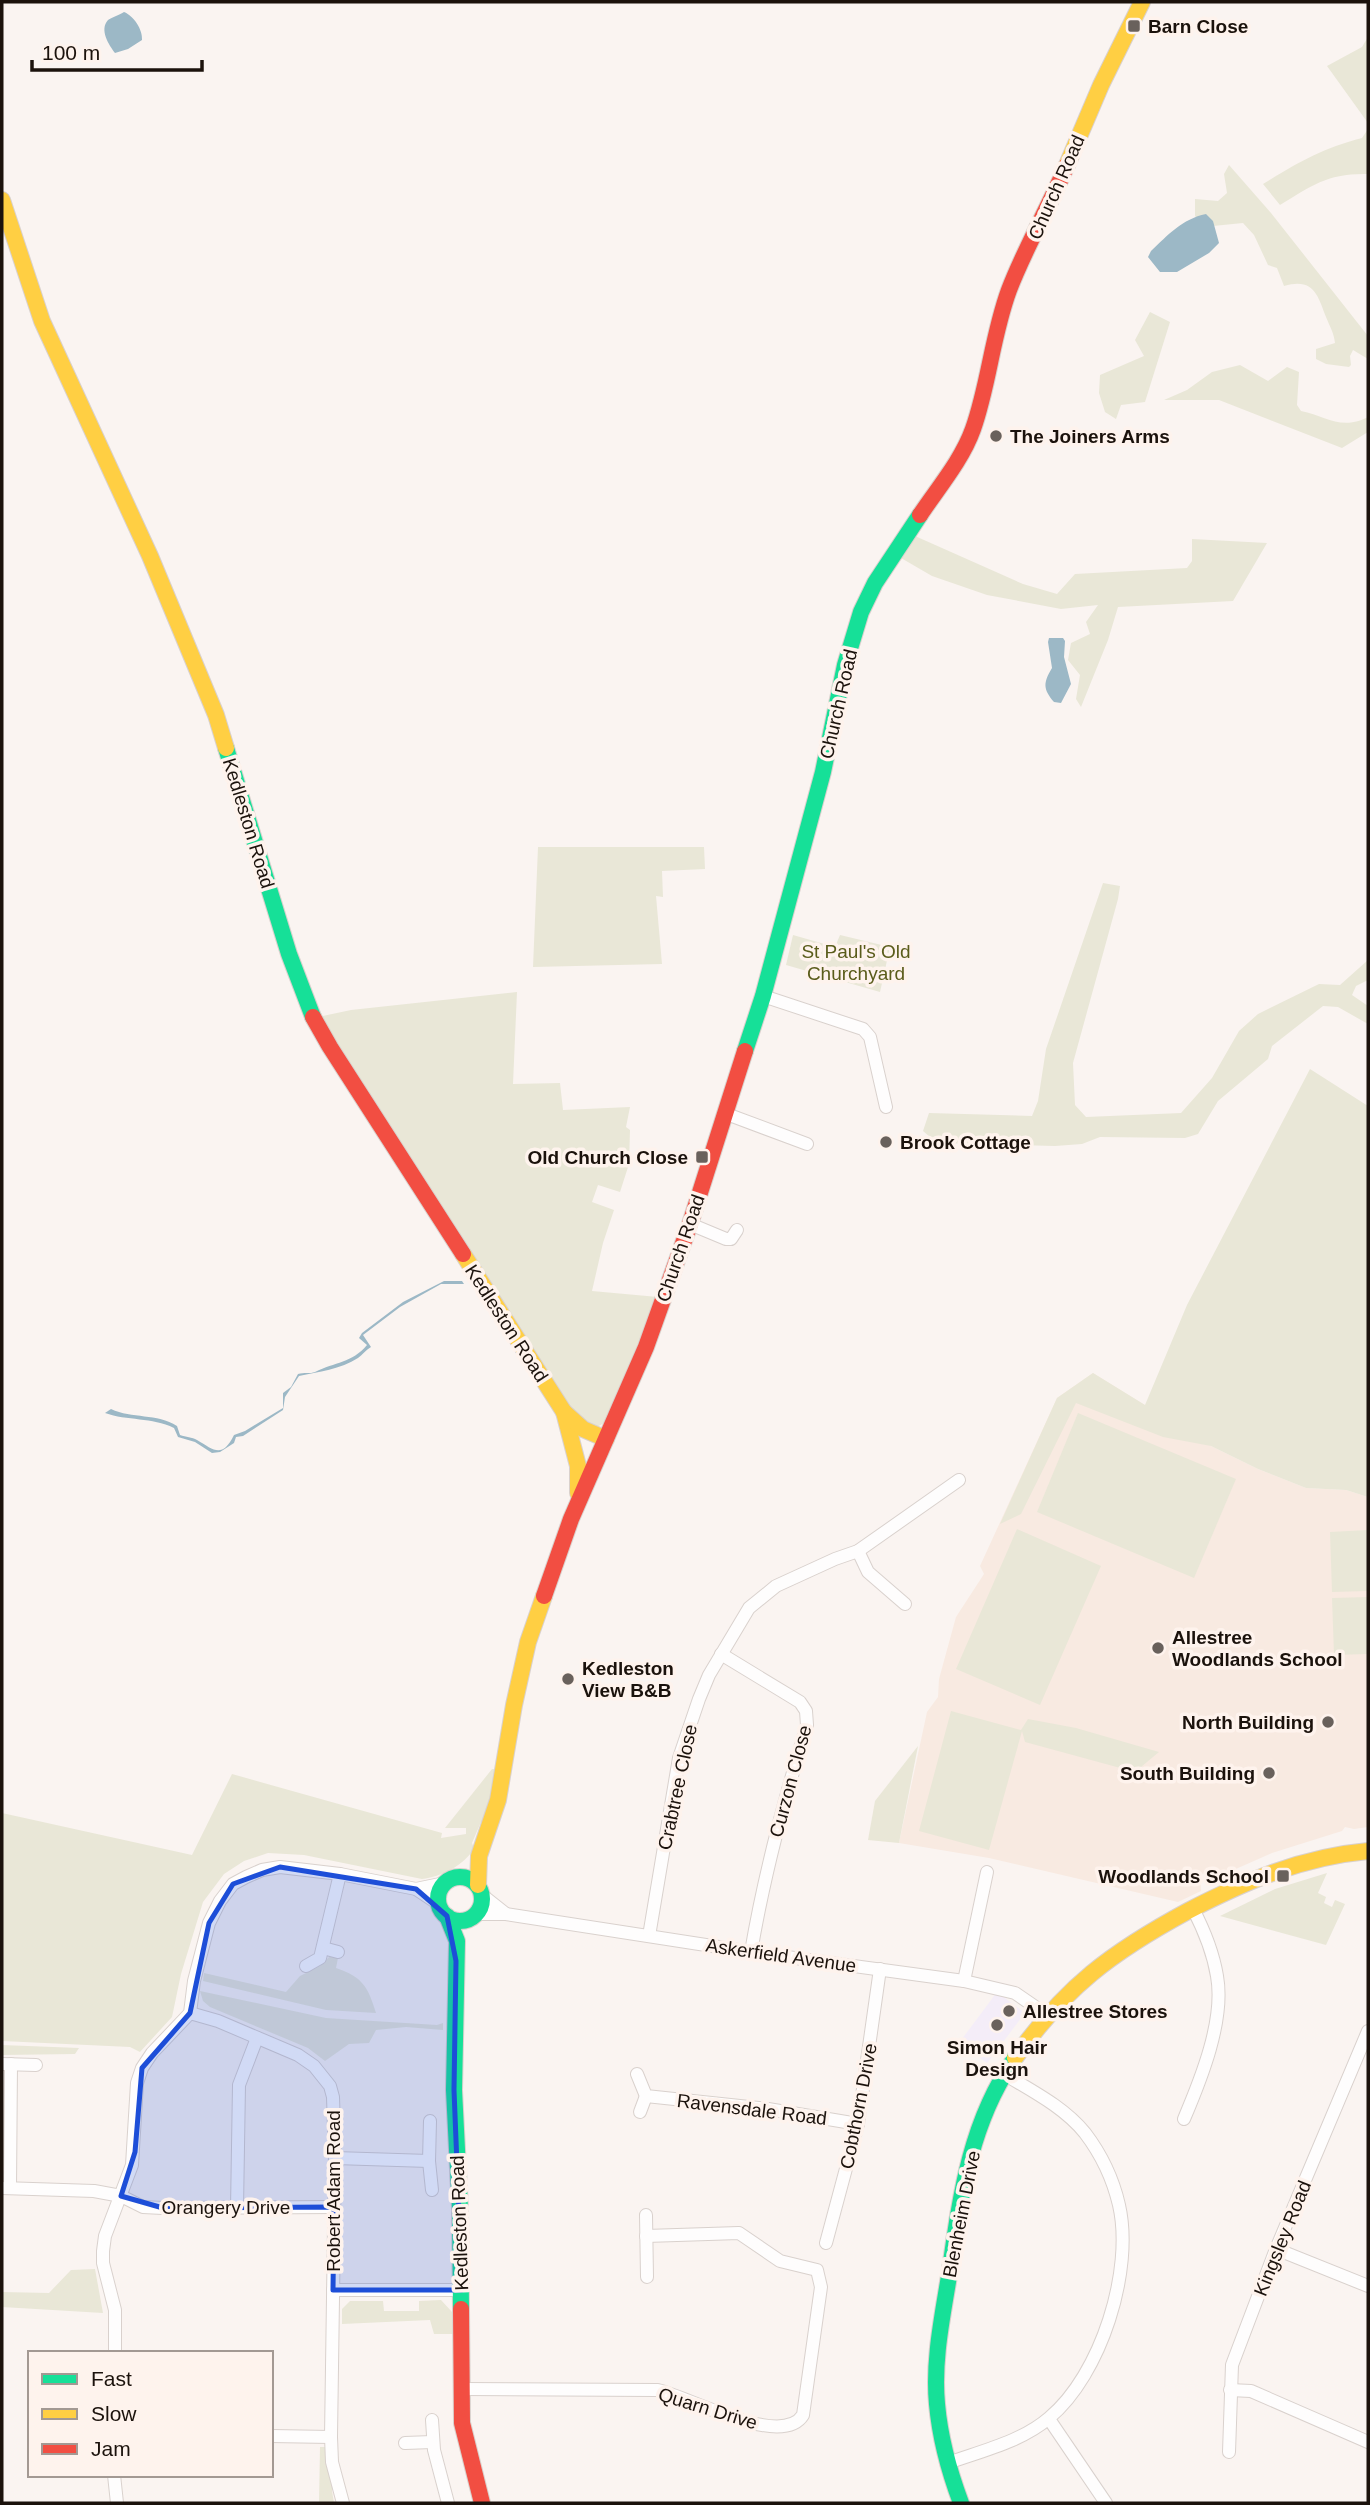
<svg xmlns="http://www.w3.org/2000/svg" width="1370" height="2505" viewBox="0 0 1370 2505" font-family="Helvetica,sans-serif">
<rect width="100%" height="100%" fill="#faf4f1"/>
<path fill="#f4edf8" d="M997 1992 1025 2013 987 2063 959 2043Z"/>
<path fill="#f8eae1" d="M1093 1373 1211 1446 1258 1469 1306 1488 1346 1490 1368 1497V1827L1354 1829 1345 1827 1342 1831 1272 1853 1229 1872 1200 1874 1201 1891 1178 1902 989 1858 899 1843 927 1712 938 1697 939 1679 956 1617 984 1574 980 1566 1057 1398Z"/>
<g fill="#e9e7d7">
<path d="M1368 37V123L1327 66 1362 47Z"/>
<path d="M1368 129V174C1328 173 1313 185 1280 205L1263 184C1297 163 1323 148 1362 138Z"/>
<path d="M1229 165 1271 213 1368 336V359L1353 350 1350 356 1351 365 1349 367 1326 364 1316 359V349L1335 343C1334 333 1330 327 1326 317 1318 296 1314 277 1284 286L1277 268 1268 265 1254 235 1243 223 1203 227 1195 216V199L1218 201 1227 193 1224 174Z"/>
<path d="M1150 312 1170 322 1145 402 1121 405 1116 419 1105 412 1099 393 1100 375 1144 356 1135 340Z"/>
<path d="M1240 365 1268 381 1287 367 1299 372 1297 405 1301 411C1326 416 1341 431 1368 417V432L1342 448 1219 400H1164L1187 390 1212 372Z"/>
<path d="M915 536 1023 584 1057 594 1075 574 1187 568 1192 561V539L1267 543 1233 601 1118 607 1108 640 1081 707 1076 699 1080 675 1068 660 1071 643 1090 634 1086 622 1098 605 1061 609 987 595 932 576 901 558Z"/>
<path d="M538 847H704L705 869 662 871 663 897 656 896 662 964 533 967Z"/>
<path d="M1103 883 1120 886 1118 899 1073 1063 1075 1105 1086 1117 1181 1113 1212 1078 1239 1031 1258 1014 1319 984 1340 985 1368 960V980L1356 986 1352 995 1368 1006V1024L1338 1007 1323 1006 1272 1046 1268 1059 1218 1101 1198 1134 1185 1138 1100 1137 1082 1144 1055 1146 937 1143 923 1131 929 1113 1032 1116 1038 1101 1046 1049Z"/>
<path d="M793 935 835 947 840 935 890 947 880 992 786 965Z"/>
<path d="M517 992 513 1084 560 1083 563 1110 630 1107 626 1127 630 1130 629 1164 620 1192 598 1185 592 1202 614 1210 603 1243 592 1291 658 1297 604 1423 597 1427 569 1411 318 1017 351 1010Z"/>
<path d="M1310 1069 1368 1106V1497L1346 1490 1306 1488 1258 1469 1211 1446 1163 1437 1076 1403 1021 1514 1000 1524 1057 1398 1093 1373 1145 1405 1187 1305Z"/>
<path d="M1078 1413 1236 1479 1194 1578 1037 1512Z"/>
<path d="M1017 1529 1101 1566 1040 1705 956 1669Z"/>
<path d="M1368 1530V1591L1332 1592 1330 1532Z"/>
<path d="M1368 1597V1654L1334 1655 1332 1598Z"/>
<path d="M951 1711 1021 1730 1028 1719 1076 1728 1159 1752 1135 1772 1025 1742 1022 1731 989 1850 919 1831Z"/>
<path d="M918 1746 899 1843 868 1840 875 1801Z"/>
<path d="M492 1769H499L487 1818 481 1822 472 1843 474 1848C465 1865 441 1877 422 1879L304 1855 268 1853 244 1861 224 1874 203 1902 181 1974 172 2017 140 2052 130 2047 2 2041V1813L192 1855 232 1774 442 1833 441 1838 466 1834V1828H445Z"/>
<path d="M1327 1873 1318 1893 1326 1897 1324 1903 1332 1907 1335 1900 1345 1904 1326 1945 1220 1916 1275 1889Z"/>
<path d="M330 1956 338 1958 336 1968C363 1977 368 1987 376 2013L326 2010 203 1981 204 1973 286 1992 300 1976 320 1966Z"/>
<path d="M200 1991 326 2018 437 2025 443 2023V2030L406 2027 376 2030 369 2043 349 2044 325 2061 308 2048 210 2007 203 2001Z"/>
<path d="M2 2045 79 2048 75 2054 2 2055Z"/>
<path d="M95 2269 103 2313 2 2307V2292L49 2293 71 2270Z"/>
<path d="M441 2300 452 2312 453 2334H434L430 2320 342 2324V2309L350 2301H383L384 2311H419V2301Z"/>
<path d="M320 2447H325L333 2487 332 2491 334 2503H319Z"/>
</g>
<g fill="#9cb8c6">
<path d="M124 12C134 16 143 30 142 40L128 49 115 53C109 45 99 30 108 20 112 17 120 15 124 12Z"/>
<path d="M1206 214 1213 221 1219 243 1209 253 1177 272H1160L1148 257 1151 251C1168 235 1182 219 1206 214Z"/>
<path d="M1049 638H1063L1065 641 1064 657 1071 684 1061 703 1054 702C1043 689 1043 683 1052 668L1048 642Z"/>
<path d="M444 1281H462L464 1284H441L400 1307 363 1335 371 1347C366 1350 362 1355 358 1358 341 1369 318 1372 299 1376L285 1397 283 1410 243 1436 236 1437 234 1443 220 1452 212 1453 195 1442 178 1437 174 1428C152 1417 127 1421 105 1413L111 1409C132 1419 157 1413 177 1426L180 1435C186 1437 192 1437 197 1440 214 1450 222 1459 234 1435L245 1431 283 1408V1393L291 1387 298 1374C304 1372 310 1374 315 1372 335 1362 352 1363 367 1345L359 1338 362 1333 403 1302Z"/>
</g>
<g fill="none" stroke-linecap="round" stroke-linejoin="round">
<g stroke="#d9d1cd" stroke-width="14">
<g id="street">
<path d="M763 996 863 1029 870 1037 886 1107"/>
<path d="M724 1113 807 1144"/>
<path d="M690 1224 726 1239H731L737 1230"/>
<path d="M858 1551 868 1572 905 1604"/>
<path d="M721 1654 800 1702 806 1711 807 1725C784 1800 764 1875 751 1952"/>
<path d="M416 1889 445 1883"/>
<path d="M482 1895 506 1914"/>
<path d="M475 1914H506L751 1952 964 1981 1015 1993 1047 2015"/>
<path d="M649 1936 679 1758 699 1699 709 1675 749 1608 776 1586 835 1559 858 1551 959 1480"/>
<path d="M323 1948 338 1952"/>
<path d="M306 1966 320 1958 340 1874"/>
<path d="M964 1981 987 1872"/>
<path d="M190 2013 218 2021 298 2055 314 2066 330 2086 333 2097 335 2158 331 2437 332 2462 343 2503"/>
<path d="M2 2064 36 2065"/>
<path d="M637 2074 646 2096 768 2109 858 2124"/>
<path d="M640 2112 646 2096"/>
<path d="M1184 2119C1201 2079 1225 2020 1217 1976 1213 1952 1204 1930 1193 1909"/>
<path d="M430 2121 429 2161 432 2190"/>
<path d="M335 2158 429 2161"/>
<path d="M2 2188 94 2191 121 2196 143 2207 163 2208 334 2207"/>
<path d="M10 2188 11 2064"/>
<path d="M237 2208 239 2085 257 2038"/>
<path d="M646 2215 647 2277"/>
<path d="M826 2243 858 2124 880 1969"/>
<path d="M1276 2249 1368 2286"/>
<path d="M333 2290H462"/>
<path d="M115 2353V2310L103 2263V2251L105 2236 132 2165 137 2083 142 2068 152 2053 190 2013 194 1981 209 1923 220 1901 233 1884 246 1877 262 1870 280 1867 340 1874 416 1889 440 1905"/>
<path d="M462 2389 658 2390C689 2397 782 2449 803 2415L821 2287 817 2270 780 2261 739 2233 646 2236"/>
<path d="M1230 2390 1251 2391 1368 2442"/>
<path d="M1049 2419 1106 2503"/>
<path d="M432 2420 434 2450 448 2503"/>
<path d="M271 2436 331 2437"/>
<path d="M405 2443 432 2442"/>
<path d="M1229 2452 1232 2365 1276 2249 1368 2031"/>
<path d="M948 2463C981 2451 1021 2442 1049 2418 1101 2375 1134 2270 1119 2205 1113 2179 1101 2154 1085 2133 1064 2107 1032 2091 1004 2074"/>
<path d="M114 2475 117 2503"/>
</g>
</g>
<g stroke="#d9d1cd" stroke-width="18">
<g id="fast">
<path d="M226 748 289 954 313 1017"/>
<path d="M745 1051 763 996 823 772 845 665 861 612 875 583 920 515"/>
<circle cx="460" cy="1899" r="22"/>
<path d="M447 1916 457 1941 454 2090 460 2209 461 2309"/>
<path d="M961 2503C949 2471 940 2438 937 2404 933 2361 942 2319 949 2276 960 2200 969 2123 1015 2058"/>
</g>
</g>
<g stroke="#d9d1cd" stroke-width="18">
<g id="slow">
<path d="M1067 165 1101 85 1142 2"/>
<path d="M2 200 42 321 150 556 216 715 226 748"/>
<path d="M463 1254 564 1412 578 1466V1493"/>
<path d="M564 1412 583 1429 606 1439"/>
<path d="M478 1885 479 1856 498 1800 514 1705 528 1642 544 1596"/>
<path d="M1015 2058C1065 1987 1112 1952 1188 1911 1246 1881 1302 1857 1368 1851"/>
</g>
</g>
<g stroke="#d9d1cd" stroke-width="18">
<g id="jam">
<path d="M920 515C938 488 962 460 973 429 989 384 992 336 1009 290 1025 248 1049 207 1067 165"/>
<path d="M313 1017 330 1047 463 1254"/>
<path d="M544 1596 571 1519 646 1347 690 1224 745 1051"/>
<path d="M461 2309 462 2423 482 2503"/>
</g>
</g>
<use href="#street" stroke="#fefdfd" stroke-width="12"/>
<use href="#fast" stroke="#16e098" stroke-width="16"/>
<use href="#slow" stroke="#ffcf43" stroke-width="16"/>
<use href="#jam" stroke="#f24e42" stroke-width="16"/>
</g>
<path fill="#1d4ed8" fill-opacity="0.2" stroke="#1d4ed8" stroke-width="5" stroke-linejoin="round" d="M280 1867 416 1889 447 1916 456 1961 454 2090 462 2290H333L334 2207 163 2208 121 2196 135 2152 142 2068 190 2013 209 1923 233 1884Z"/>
<g fill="#69615c" stroke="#fef3ed" stroke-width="2.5">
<rect x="1127" y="19" width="14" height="14" rx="3.5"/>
<circle cx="996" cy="436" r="7"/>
<circle cx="886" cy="1142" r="7"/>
<rect x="695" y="1150" width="14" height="14" rx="3.5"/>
<circle cx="1158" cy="1648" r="7"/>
<circle cx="568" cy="1679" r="7"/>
<circle cx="1328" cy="1722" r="7"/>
<circle cx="1269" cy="1773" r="7"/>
<rect x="1276" y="1869" width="14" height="14" rx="3.5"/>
<circle cx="1009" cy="2011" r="7"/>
<circle cx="997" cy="2025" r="7"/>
</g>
<g text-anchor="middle" stroke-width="7" stroke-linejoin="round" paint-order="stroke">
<g font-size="19" font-weight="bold" fill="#1b120c" stroke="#fef3ed" text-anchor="start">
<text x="1148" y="33">Barn Close</text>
<text x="1010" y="443">The Joiners Arms</text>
<text x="900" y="1149">Brook Cottage</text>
<text x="688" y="1164" text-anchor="end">Old Church Close</text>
<text x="1172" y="1644">Allestree<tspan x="1172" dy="22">Woodlands School</tspan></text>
<text x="582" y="1675">Kedleston<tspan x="582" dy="22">View B&amp;B</tspan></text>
<text x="1314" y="1729" text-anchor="end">North Building</text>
<text x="1255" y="1780" text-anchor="end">South Building</text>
<text x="1269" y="1883" text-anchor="end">Woodlands School</text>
<text x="1023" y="2018">Allestree Stores</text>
<text x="997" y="2054" text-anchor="middle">Simon Hair<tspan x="997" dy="22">Design</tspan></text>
</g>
<g font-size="19" fill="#1b120c" stroke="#fef3ed">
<text transform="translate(1056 187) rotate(-66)" y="7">Church Road</text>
<text transform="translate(838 704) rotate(-77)" y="7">Church Road</text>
<text transform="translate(249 823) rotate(73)" y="7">Kedleston Road</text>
<text transform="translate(680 1248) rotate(-71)" y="7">Church Road</text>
<text transform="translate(507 1323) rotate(57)" y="7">Kedleston Road</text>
<text transform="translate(790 1781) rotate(-75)" y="7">Curzon Close</text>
<text transform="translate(677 1787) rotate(-78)" y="7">Crabtree Close</text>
<text transform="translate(781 1955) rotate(8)" y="7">Askerfield Avenue</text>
<text transform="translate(858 2106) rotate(-79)" y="7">Cobthorn Drive</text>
<text transform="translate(752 2109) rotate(7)" y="7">Ravensdale Road</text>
<text transform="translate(333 2191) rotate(-90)" y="7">Robert Adam Road</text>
<text x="226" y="2214">Orangery Drive</text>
<text transform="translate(961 2214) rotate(-79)" y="7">Blenheim Drive</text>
<text transform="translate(459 2223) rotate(-92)" y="7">Kedleston Road</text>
<text transform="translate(1282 2238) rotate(-68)" y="7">Kingsley Road</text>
<text transform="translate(708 2408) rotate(17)" y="7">Quarn Drive</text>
</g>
<g font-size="19" fill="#5a5c1b" stroke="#fef3ed">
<text x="856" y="958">St Paul's Old<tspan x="856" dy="22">Churchyard</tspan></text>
</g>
</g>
<rect width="1370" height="2505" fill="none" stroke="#1b120c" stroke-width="7"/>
<rect x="28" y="2351" width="245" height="126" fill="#fef3ed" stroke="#a39993" stroke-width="2"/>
<rect x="42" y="2374" width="35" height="10" fill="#16e098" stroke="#a39993" stroke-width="2"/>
<text x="91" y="2386" font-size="21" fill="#1b120c">Fast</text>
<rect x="42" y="2409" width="35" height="10" fill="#ffcf43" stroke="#a39993" stroke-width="2"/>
<text x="91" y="2421" font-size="21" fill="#1b120c">Slow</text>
<rect x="42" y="2444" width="35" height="10" fill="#f24e42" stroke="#a39993" stroke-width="2"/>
<text x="91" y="2456" font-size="21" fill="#1b120c">Jam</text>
<path d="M32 60v10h170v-10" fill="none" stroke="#1b120c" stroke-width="3.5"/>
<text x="42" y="60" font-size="21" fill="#1b120c" stroke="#fef3ed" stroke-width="5" paint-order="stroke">100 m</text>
</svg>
